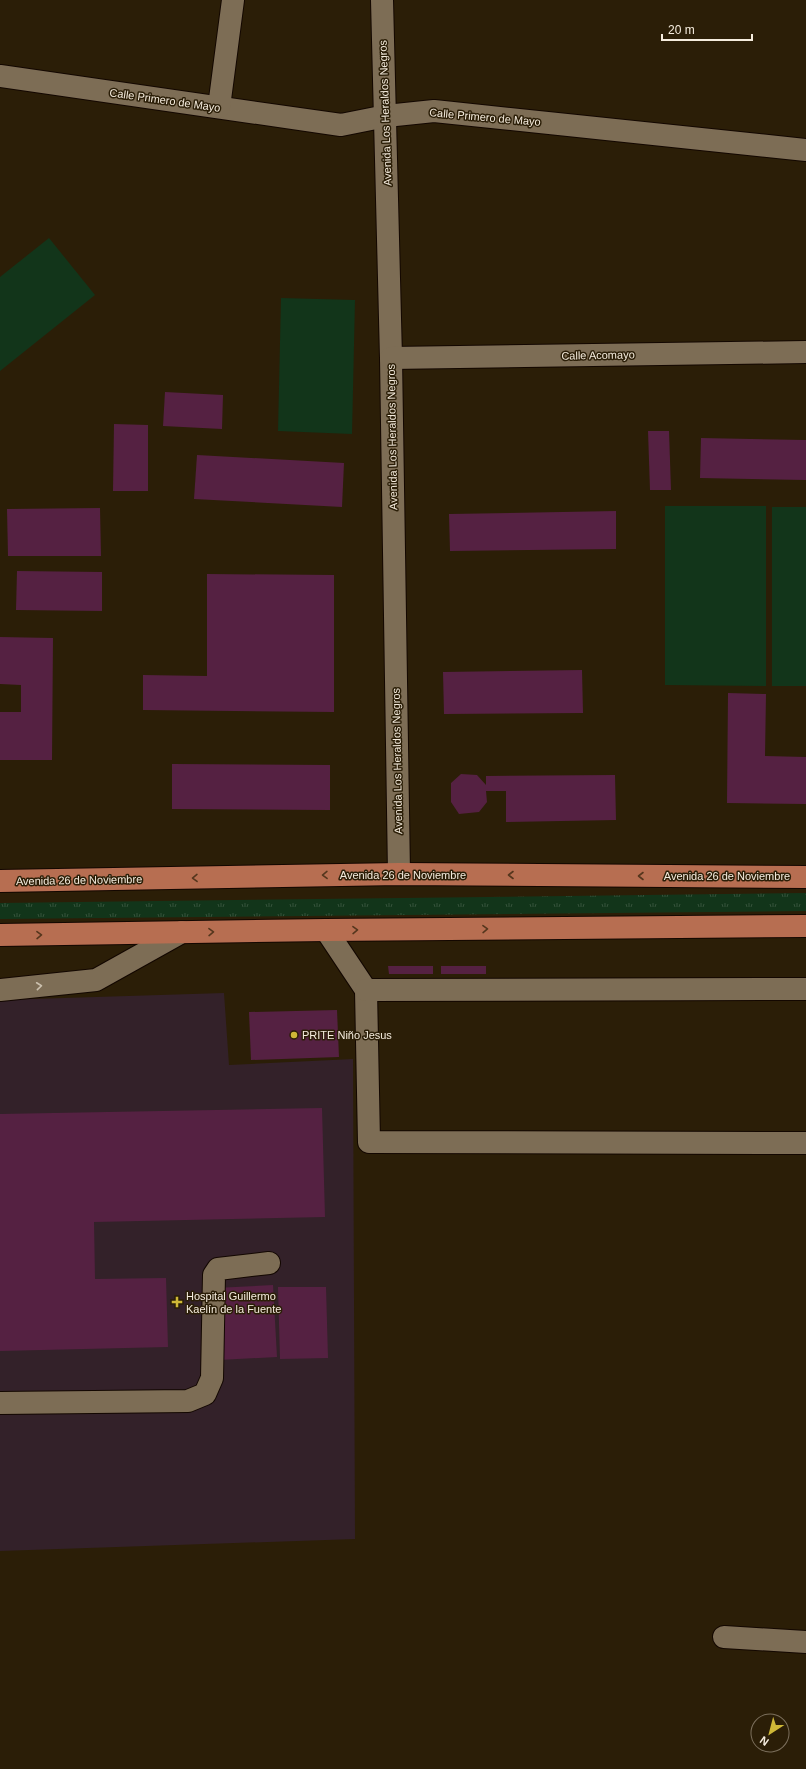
<svg xmlns="http://www.w3.org/2000/svg" width="806" height="1769" viewBox="0 0 806 1769" font-family="Helvetica,sans-serif">
<defs>
<pattern id="grass-tufts" width="24" height="20" patternUnits="userSpaceOnUse"><rect width="24" height="20" fill="#12351a"/><path d="M3 7l-1-3M5 7V3M7 7l1-3M15 17l-1-3M17 17v-4M19 17l1-3" fill="none" stroke="#35523b"/></pattern>
</defs>
<rect width="100%" height="100%" fill="#2b1e07"/>
<path fill="#332129" d="M224 993 229 1065 353 1059 355 1539 0 1551V1000Z"/>
<path fill="url(#grass-tufts)" d="M806 893V911L0 919V903Z"/>
<g fill="#12351a">
<path d="M49 238 95 295 0 371V277Z"/>
<path d="M281 298 355 300 352 434 278 431Z"/>
<path d="M665 506H766V686L665 685Z"/>
<rect x="772" y="507" width="34" height="179"/>
</g>
<g fill="#552142">
<path d="M165 392 223 395 222 429 163 426Z"/>
<path d="M114 424 148 425V491H113Z"/>
<path d="M648 431H669L671 490H650Z"/>
<path d="M701 438 806 440V480L700 478Z"/>
<path d="M197 455 344 463 342 507 194 499Z"/>
<path d="M100 508 101 556H8L7 509Z"/>
<path d="M616 511V549L450 551 449 514Z"/>
<path d="M17 571 102 572V611L16 610Z"/>
<path d="M207 574 334 575V712L143 710V675L207 676Z"/>
<path d="M0 637 53 638 52 760H0V712H21V685L0 684Z"/>
<path d="M582 670 583 713 444 714 443 672Z"/>
<path d="M728 693 766 694 765 756 806 757V804L727 803Z"/>
<path d="M172 764 330 765V810L172 809Z"/>
<path d="M461 774 477 775 486 785V776L615 775 616 820 506 822V791H486L487 802 479 812 459 814 451 802V783Z"/>
<path d="M388 966H433V974H389Z"/>
<rect x="441" y="966" width="45" height="8"/>
<path d="M337 1010 339 1057 251 1060 249 1012Z"/>
<path d="M322 1108 325 1217 94 1222 95 1279 166 1278 168 1347 0 1351V1114Z"/>
<path d="M273 1285 277 1357 219 1360 215 1288Z"/>
<path d="M278 1287H326L328 1358 280 1359Z"/>
</g>
<g fill="none" stroke-linecap="round" stroke-linejoin="round">
<g stroke="#130700" stroke-width="24">
<g id="minor">
<path d="M382 0 391 358 399 874"/>
<path d="M0 76 341 125 386 116 434 111 806 150"/>
<path d="M219 107 233 0"/>
<path d="M391 358 806 352"/>
<path d="M326 930 366 990 369 1142 806 1143"/>
<path d="M0 990 96 980 182 932"/>
<path d="M366 990 806 989"/>
<path d="M0 1403 188 1401 205 1394 212 1378 214 1275 218 1269 269 1263"/>
<path d="M724 1637 806 1642"/>
</g>
</g>
<g stroke="#130700" stroke-width="24">
<g id="major">
<path d="M0 881 399 874 806 877"/>
<path d="M0 935 326 930 806 926"/>
</g>
</g>
<use href="#minor" stroke="#7d6d55" stroke-width="22"/>
<use href="#major" stroke="#b76e51" stroke-width="22"/>
</g>
<defs><path id="oneway-chevron" d="M-2-3.5L2.5 0L-2 3.5" fill="none" stroke-width="1.6" stroke-linecap="round" stroke-linejoin="round"/></defs>
<g stroke="#55361d">
<use href="#oneway-chevron" transform="translate(325 875) rotate(179)"/>
<use href="#oneway-chevron" transform="translate(511 875) rotate(-180)"/>
<use href="#oneway-chevron" transform="translate(641 876) rotate(-180)"/>
<use href="#oneway-chevron" transform="translate(195 878) rotate(179)"/>
<use href="#oneway-chevron" transform="translate(485 929) rotate(-1)"/>
<use href="#oneway-chevron" transform="translate(355 930) rotate(-1)"/>
<use href="#oneway-chevron" transform="translate(211 932) rotate(-1)"/>
<use href="#oneway-chevron" transform="translate(39 935) rotate(-1)"/>
</g>
<use stroke="#cbc0ae" href="#oneway-chevron" transform="translate(39 986) rotate(-6)"/>
<g fill="#cfb837" stroke="#2b1e07" stroke-width="1.5">
<circle cx="294" cy="1035" r="4"/>
<path d="M175 1296h4v4h4v4h-4v4h-4v-4h-4v-4h4z"/>
</g>
<g text-anchor="middle" stroke-width="3" stroke-linejoin="round" paint-order="stroke">
<g font-size="11" fill="#f5ecde" stroke="#2b1e07">
<text transform="translate(165 100) rotate(8)" y="4">Calle Primero de Mayo</text>
<text transform="translate(385 113) rotate(-92)" y="4">Avenida Los Heraldos Negros</text>
<text transform="translate(485 117) rotate(5)" y="4">Calle Primero de Mayo</text>
<text transform="translate(598 355) rotate(-1)" y="4">Calle Acomayo</text>
<text transform="translate(392 437) rotate(-91)" y="4">Avenida Los Heraldos Negros</text>
<text transform="translate(397 761) rotate(-91)" y="4">Avenida Los Heraldos Negros</text>
<text x="403" y="879">Avenida 26 de Noviembre</text>
<text x="727" y="880">Avenida 26 de Noviembre</text>
<text transform="translate(79 880) rotate(-1)" y="4">Avenida 26 de Noviembre</text>
</g>
<g font-size="11" fill="#f5ecde" stroke="#2b1e07" text-anchor="start">
<text x="302" y="1039">PRITE Niño Jesus</text>
<text x="186" y="1300">Hospital Guillermo<tspan x="186" dy="13">Kaelín de la Fuente</tspan></text>
</g>
</g>
<g transform="translate(770 1733) rotate(216)"><circle r="19" fill="#2b1e07" stroke="#7c705d"/>
<path d="M0-3L7 15L0 10L-7 15Z" fill="#cfb837"/>
<text y="-6" font-size="11" font-weight="bold" text-anchor="middle" fill="#f5ecde">N</text>
</g>
<path d="M662 34v6h90v-6" fill="none" stroke="#f5ecde" stroke-width="2"/>
<text x="668" y="34" font-size="12" fill="#f5ecde" stroke="#2b1e07" stroke-width="3" paint-order="stroke">20 m</text>
</svg>
